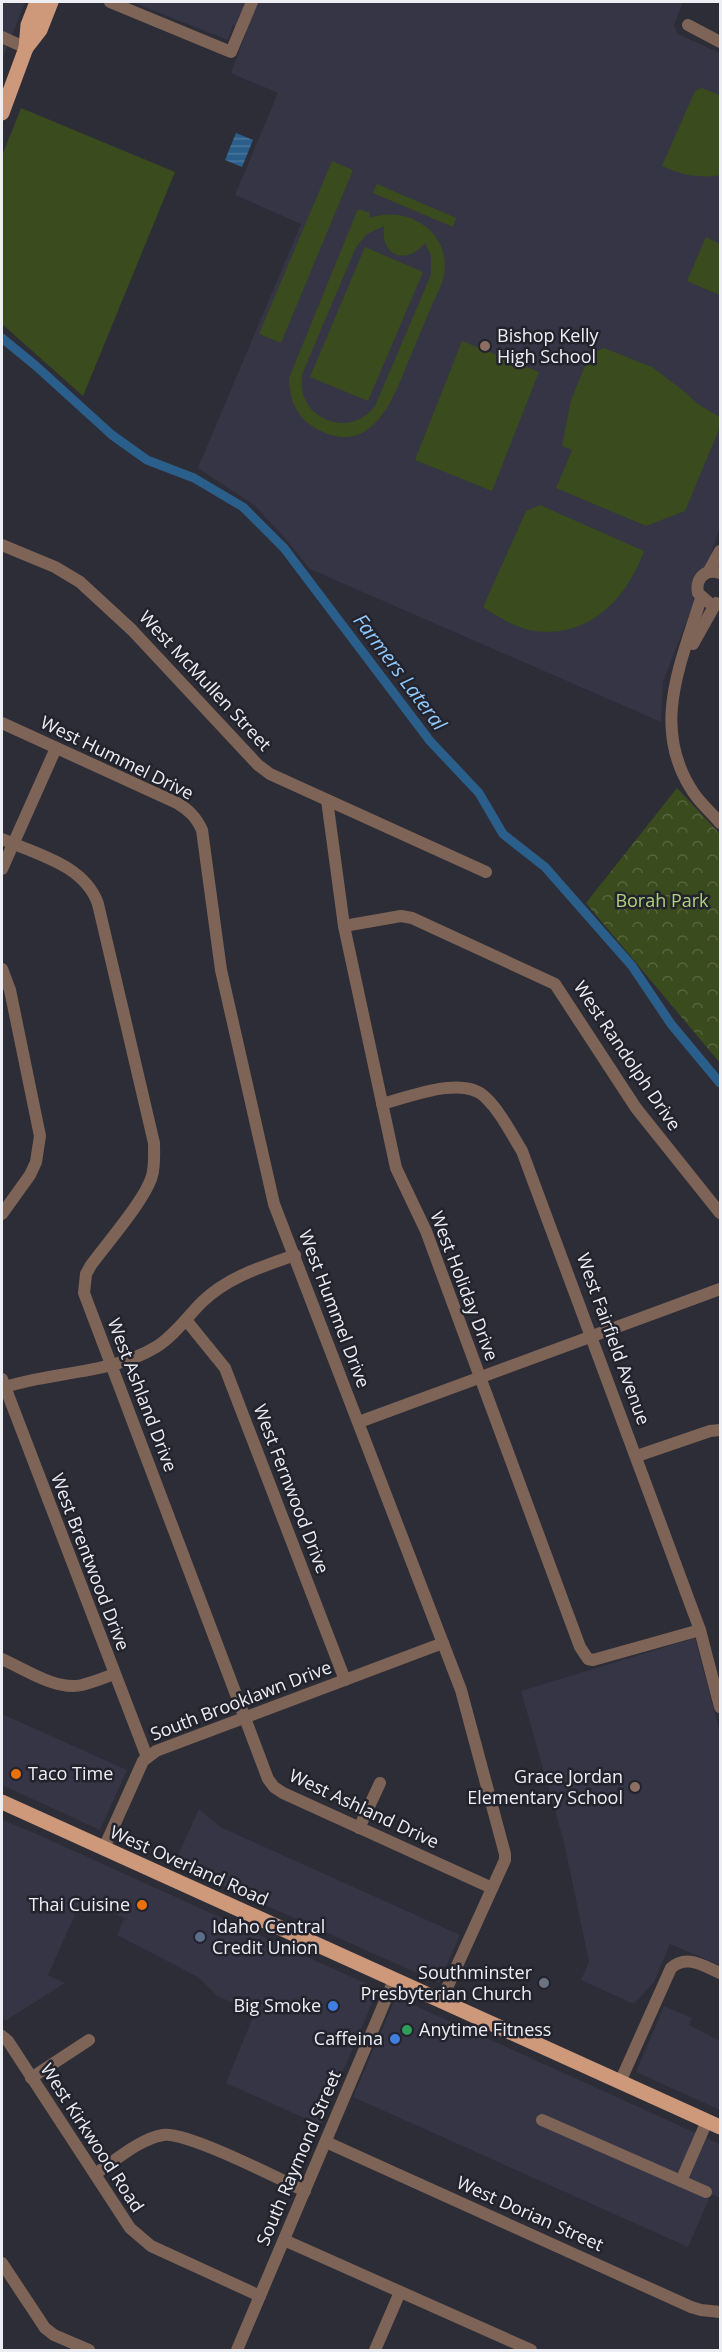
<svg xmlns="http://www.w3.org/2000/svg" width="722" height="2352" viewBox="0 0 722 2352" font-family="'Open Sans',sans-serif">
<defs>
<pattern id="park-crowns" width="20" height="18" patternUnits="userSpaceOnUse" patternTransform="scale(1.5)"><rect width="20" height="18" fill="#3a4b1d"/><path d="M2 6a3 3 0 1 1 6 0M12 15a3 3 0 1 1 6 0" fill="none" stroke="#57653e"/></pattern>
<pattern id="water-rules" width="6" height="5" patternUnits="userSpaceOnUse" patternTransform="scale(1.5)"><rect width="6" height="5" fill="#2b5f8b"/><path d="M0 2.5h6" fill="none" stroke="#4a769c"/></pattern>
</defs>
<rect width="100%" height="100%" fill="#2d2d37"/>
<g fill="#353545">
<path d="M2 2H25L2 60Z"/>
<path d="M132 2H683L674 25 678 34 720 53V526L709 562 692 580 691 591 694 602 663 682 661 722 310 569 283 536 254 505 198 468 301 224 235 195 278 93 231 73 247 31 233 25 228 40Z"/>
<path d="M695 1638 720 1733V1965L670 1944 654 1982 634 2004 581 1980 589 1962 564 1842 521 1691Z"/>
<path d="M2 1714 127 1770 100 1830 2 1785Z"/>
<path d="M199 1809 220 1827 460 1935 439 1983 174 1864Z"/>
<path d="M2 1820 30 1831 378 1989 320 2125 226 2083 255 2012 217 1996 198 1977 117 1935 124 1918 82 1899 48 1975 65 1983 5 2021 2 2016Z"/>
<path d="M396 1997 720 2144V2198L711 2194 688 2247 353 2097Z"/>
<path d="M664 2006 692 2018 689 2025 720 2041V2110L636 2072Z"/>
</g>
<path fill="url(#park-crowns)" d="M677 788 720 834V1063L586 903Z"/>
<g fill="#3a4b1d" fill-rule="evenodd">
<path d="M702 88 720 95V175C700 179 682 175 662 166L695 91Z"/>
<path d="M21 108 175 172 83 396 2 324V156Z"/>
<path d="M332 161 353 170 281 343 259 334Z"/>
<path d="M377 184 456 218 453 227 373 193Z"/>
<path d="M358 209 370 213 369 218C412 203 457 237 442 283 431 307 421 331 411 355 394 396 374 461 315 428 296 417 289 398 289 378ZM384 226C380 256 406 266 425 243L431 256V275L375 406C348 442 292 416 303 372L356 247 367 234Z"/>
<path d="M706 237 720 244V295L687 281Z"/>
<path d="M365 247 423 272 368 401 310 377Z"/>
<path d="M462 341 539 372 492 491 415 460Z"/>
<path d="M604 348 652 367 685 392 699 405 720 417V427L685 511 646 526 556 488 572 450 562 446 571 400 590 354Z"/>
<path d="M540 505 644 551C626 601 586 641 529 630 512 626 497 616 483 607L526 511Z"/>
</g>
<path fill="url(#water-rules)" d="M236 133 253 140 242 167 225 160Z"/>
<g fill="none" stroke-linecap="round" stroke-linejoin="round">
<path stroke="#2b5f8b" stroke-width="9" d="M2 338 36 366 112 435 147 460 194 478 243 507 284 548 430 741 479 793 503 834 545 867 632 966 671 1024 720 1083"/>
<g stroke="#7e6456" stroke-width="12">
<path d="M110 2 231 52 252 2"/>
<path d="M688 25 720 42"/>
<path d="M2 37 26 48"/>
<path d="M2 545 55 567 80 582 132 630 258 765 270 774 486 872"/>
<path d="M709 571 720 551"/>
<path d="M701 598C681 664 650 727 693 792 700 803 712 813 720 823"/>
<path d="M708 602 698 593C695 578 706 568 720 573"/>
<path d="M693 644 716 603"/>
<path d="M2 723 177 803C189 810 196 817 202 830L221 970 274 1204 461 1690 505 1854V1860L441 2001"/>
<path d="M327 800 344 926 396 1168 426 1231 580 1647 588 1659 593 1660 700 1630"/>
<path d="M2 839C36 854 85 865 98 904L154 1143C154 1154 155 1165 152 1176 145 1200 107 1243 91 1265L86 1274 84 1293 268 1779 274 1787 283 1793 492 1888"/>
<path d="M2 869 56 748"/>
<path d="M344 926 401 916 412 918 555 984 636 1108 720 1213"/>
<path d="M2 969 10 990 40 1136 36 1162 30 1175 2 1214"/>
<path d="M382 1104C409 1097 463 1075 485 1097 500 1111 511 1133 522 1151L700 1630 720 1707"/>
<path d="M186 1320 225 1368 345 1680"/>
<path d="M2 1379 147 1757"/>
<path d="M2 1388C51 1371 110 1375 156 1347 174 1336 187 1317 202 1302 228 1277 261 1267 295 1255"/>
<path d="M359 1422 720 1289"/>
<path d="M637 1456 710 1431 720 1430"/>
<path d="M2 1659C25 1669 56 1691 82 1685 93 1682 104 1678 114 1674"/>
<path d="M359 1828 380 1783"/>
<path d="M104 1848 143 1761 156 1751 443 1643"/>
<path d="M2 2036 8 2041 130 2228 151 2246 260 2296"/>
<path d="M31 2078 89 2040"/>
<path d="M620 2082 671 1968C687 1954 704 1966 720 1973"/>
<path d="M542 2120 706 2192"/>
<path d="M326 2142 691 2307 701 2310 720 2312"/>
<path d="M95 2174C115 2161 139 2139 163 2135 186 2131 279 2179 305 2191"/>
<path d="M681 2181 707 2121"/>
<path d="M284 2240 531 2350"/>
<path d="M2 2263 45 2328 54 2335 89 2350"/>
<path d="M237 2350 394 1980"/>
<path d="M375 2350 400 2292"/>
</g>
<g stroke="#ce987b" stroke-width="15">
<path d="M26 48 28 25 37 2"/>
<path d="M2 113 26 48 40 30 51 2"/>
<path d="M2 1802 720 2127"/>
</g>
</g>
<g fill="#8d6e63" stroke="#23232d" stroke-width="2">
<circle cx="485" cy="346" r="6"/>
<circle cx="635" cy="1787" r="6"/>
</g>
<g fill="#e8710a" stroke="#23232d" stroke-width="2">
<circle cx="16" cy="1774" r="6"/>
<circle cx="142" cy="1905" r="6"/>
</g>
<circle fill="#5c6f8a" stroke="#23232d" stroke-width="2" cx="200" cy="1937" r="6"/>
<circle fill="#6b7280" stroke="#23232d" stroke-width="2" cx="544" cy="1983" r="6"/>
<g fill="#3f7fe0" stroke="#23232d" stroke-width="2">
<circle cx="333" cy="2006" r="6"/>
<circle cx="395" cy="2039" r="6"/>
</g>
<circle fill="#2e9e5b" stroke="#23232d" stroke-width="2" cx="407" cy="2030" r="6"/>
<g text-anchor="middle" stroke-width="5" stroke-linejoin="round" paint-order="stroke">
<g font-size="18" fill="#edeef4" stroke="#23232d" text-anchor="end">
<text x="497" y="342" text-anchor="start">Bishop Kelly<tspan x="497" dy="21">High School</tspan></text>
<text x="28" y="1780" text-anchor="start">Taco Time</text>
<text x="623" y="1783">Grace Jordan<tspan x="623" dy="21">Elementary School</tspan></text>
<text x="130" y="1911">Thai Cuisine</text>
<text x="212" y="1933" text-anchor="start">Idaho Central<tspan x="212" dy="21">Credit Union</tspan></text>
<text x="532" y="1979">Southminster<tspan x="532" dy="21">Presbyterian Church</tspan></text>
<text x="321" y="2012">Big Smoke</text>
<text x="419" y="2036" text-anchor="start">Anytime Fitness</text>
<text x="383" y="2045">Caffeina</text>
</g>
<g font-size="18" fill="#edeef4" stroke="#23232d">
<text transform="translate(205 681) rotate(47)" y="6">West McMullen Street</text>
<text transform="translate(117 758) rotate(26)" y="6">West Hummel Drive</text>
<text transform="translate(627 1056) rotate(56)" y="6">West Randolph Drive</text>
<text transform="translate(464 1286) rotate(69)" y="6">West Holiday Drive</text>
<text transform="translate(334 1309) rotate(69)" y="6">West Hummel Drive</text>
<text transform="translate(613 1339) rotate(70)" y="6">West Fairfield Avenue</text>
<text transform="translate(142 1395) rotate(69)" y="6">West Ashland Drive</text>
<text transform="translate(291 1489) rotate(69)" y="6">West Fernwood Drive</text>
<text transform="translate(90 1562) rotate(69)" y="6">West Brentwood Drive</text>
<text transform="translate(241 1701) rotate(-21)" y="6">South Brooklawn Drive</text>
<text transform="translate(364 1809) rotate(25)" y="6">West Ashland Drive</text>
<text transform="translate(189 1866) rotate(24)" y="6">West Overland Road</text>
<text transform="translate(92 2138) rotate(57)" y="6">West Kirkwood Road</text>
<text transform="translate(299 2158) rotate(-67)" y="6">South Raymond Street</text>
<text transform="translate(530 2214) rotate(24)" y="6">West Dorian Street</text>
</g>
<g font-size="18" fill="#b1d37b" stroke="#23232d">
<text x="662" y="907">Borah Park</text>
</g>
<g font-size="20" font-style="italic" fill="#8fc9fe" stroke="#23232d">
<text transform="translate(400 672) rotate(53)" y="7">Farmers Lateral</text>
</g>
</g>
<rect width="722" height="2352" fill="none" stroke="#edeef4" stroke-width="6"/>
</svg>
